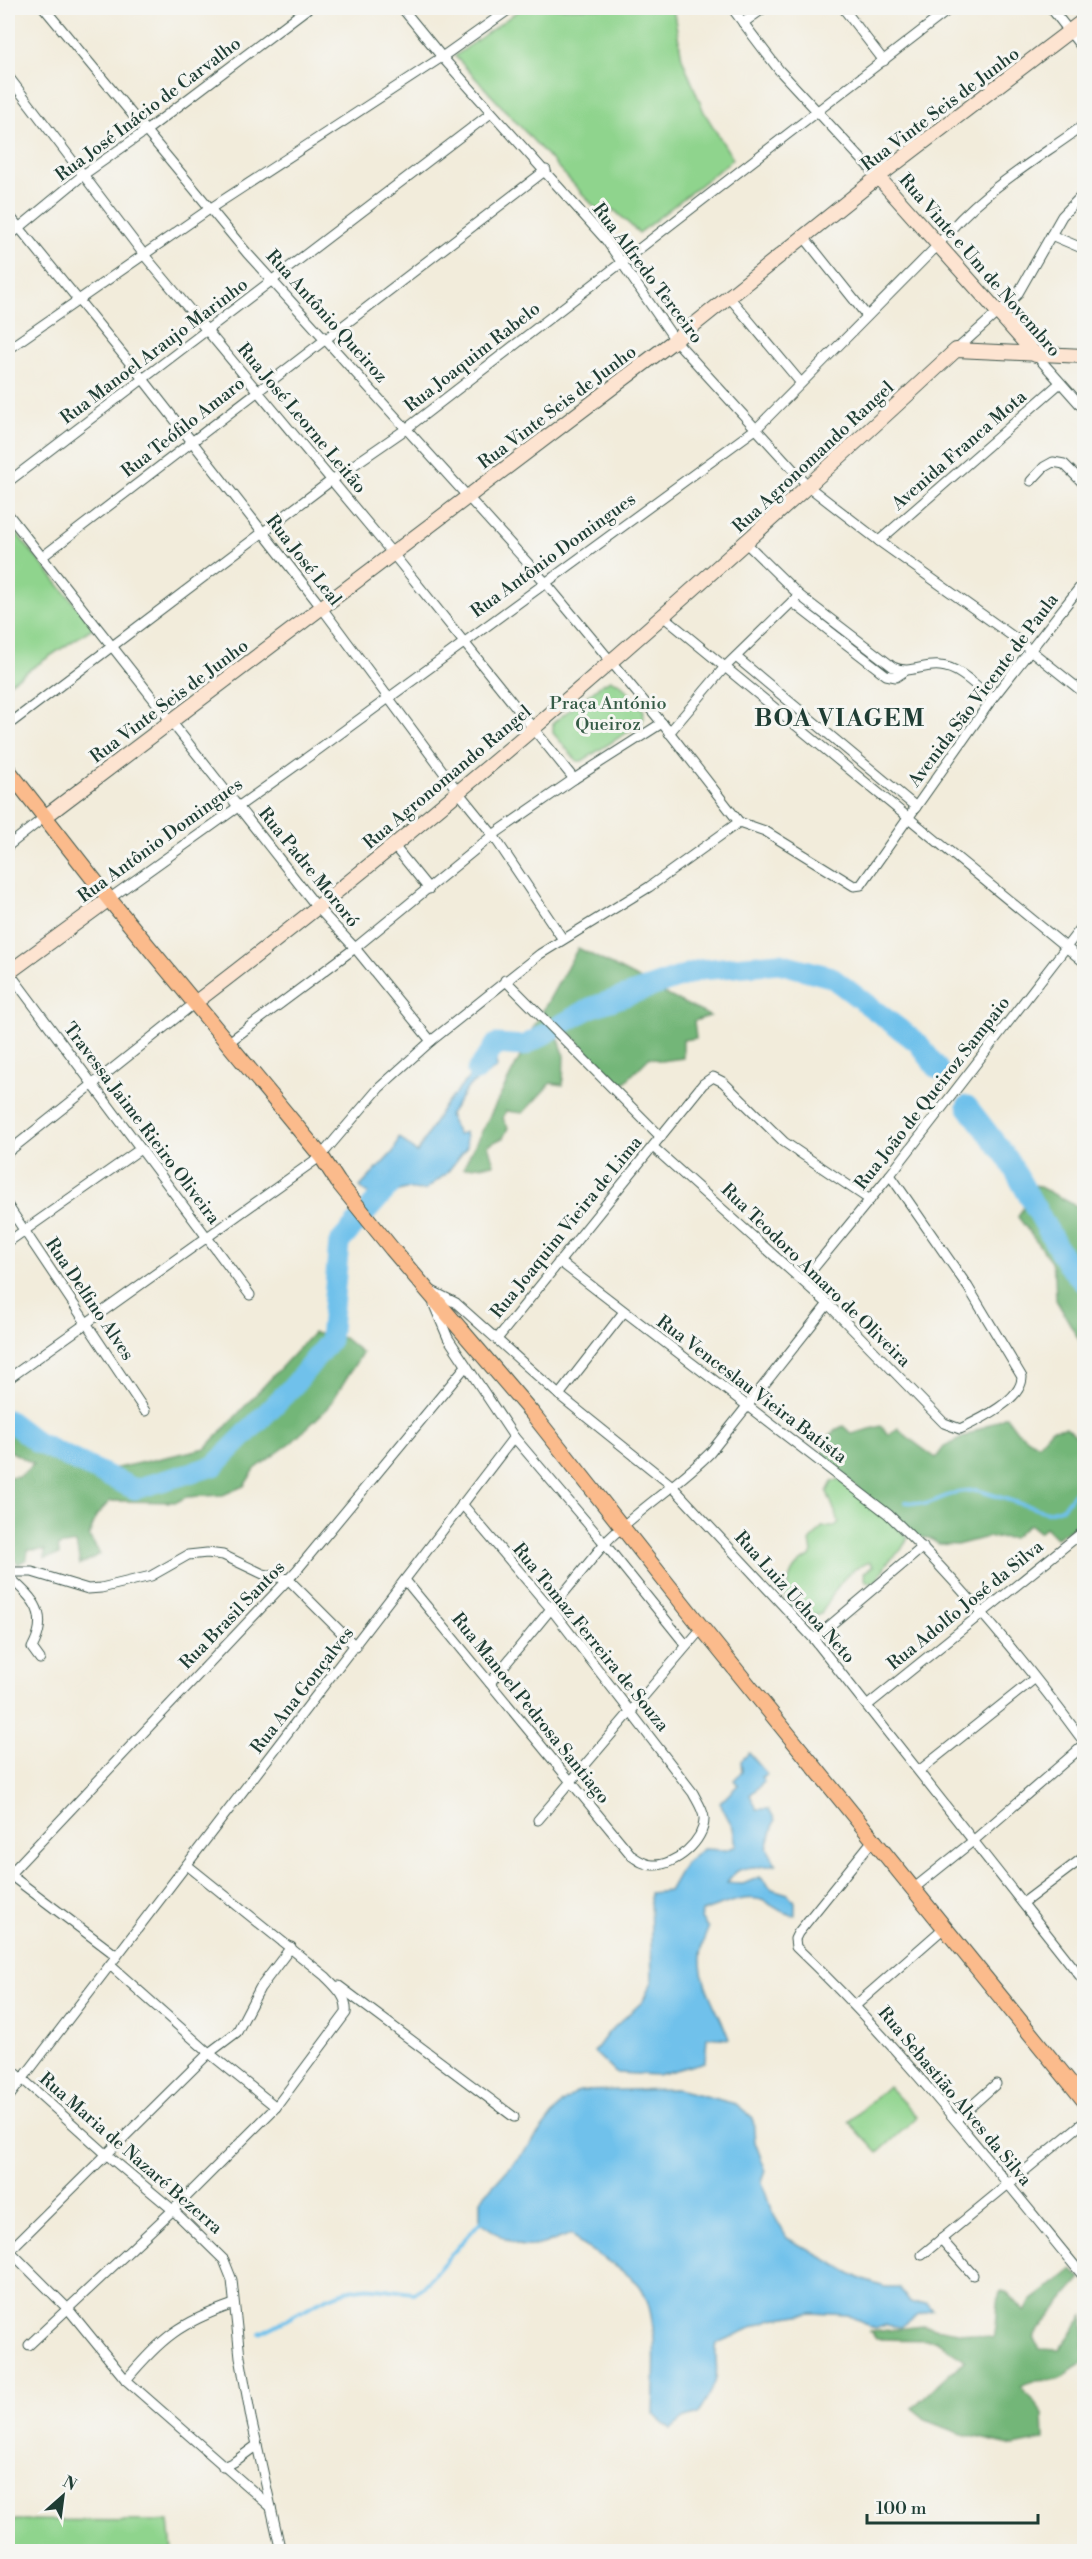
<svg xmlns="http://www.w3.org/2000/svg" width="1092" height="2559" viewBox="0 0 1092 2559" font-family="'Libre Bodoni',serif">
<rect width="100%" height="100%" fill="#f6f6f2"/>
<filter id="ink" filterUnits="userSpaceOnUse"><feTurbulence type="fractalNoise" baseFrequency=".0167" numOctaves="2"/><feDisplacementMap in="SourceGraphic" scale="12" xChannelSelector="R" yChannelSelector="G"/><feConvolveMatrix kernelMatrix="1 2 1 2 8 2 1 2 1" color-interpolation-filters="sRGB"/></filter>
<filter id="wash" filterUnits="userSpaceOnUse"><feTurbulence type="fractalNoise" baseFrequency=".008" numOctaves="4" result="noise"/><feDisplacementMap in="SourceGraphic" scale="24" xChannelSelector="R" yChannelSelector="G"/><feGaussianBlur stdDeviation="1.35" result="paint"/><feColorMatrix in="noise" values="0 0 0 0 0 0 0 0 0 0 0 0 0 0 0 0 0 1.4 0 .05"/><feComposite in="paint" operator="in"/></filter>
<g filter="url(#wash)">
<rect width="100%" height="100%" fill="#f2ecdb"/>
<g fill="#8fd48d" stroke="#578860" stroke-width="1.5">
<path d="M522 8H673L682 58 704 112 733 159 639 233 614 210 602 215 455 56Z"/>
<path d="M8 523 94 627 8 684Z"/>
<path d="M611 680 620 683 644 711 642 723 582 761H577L553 733V723L602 684Z"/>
<path d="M839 1479 887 1517 908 1538 901 1550 887 1563 876 1582H866L864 1573 873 1566 869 1562C842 1572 836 1590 821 1614 806 1618 797 1612 785 1602 788 1582 789 1565 810 1557L812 1552 810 1542 822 1527H834L839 1522 827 1492 832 1482Z"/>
<path d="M888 2086 917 2117 878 2153 849 2122Z"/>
<path d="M8 2520 169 2521 172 2551H8Z"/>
</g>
<g fill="#73b678" stroke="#497a56" stroke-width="1.5">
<path d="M578 948 647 983 592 1001 528 1037Z"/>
<path d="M659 991 710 1016 694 1021 696 1038 683 1040V1058L661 1061 650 1057 619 1088 565 1028 593 1012Z"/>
<path d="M557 1034 564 1054 563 1085 551 1083 523 1113 506 1111 503 1118 508 1128 503 1138 488 1145 494 1164 463 1168 520 1057Z"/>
<path d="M1036 1185 1084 1210V1348L1056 1300 1055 1276 1050 1260 1018 1217Z"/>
<path d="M313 1333 344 1338 362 1353 328 1408 292 1442 255 1469 244 1486 223 1495 186 1497 177 1502 110 1501 96 1516 89 1536 100 1554 80 1565 76 1543 58 1546 59 1555 45 1558V1550H28L27 1559 18 1564 8 1552V1477L20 1476 34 1464 8 1450V1420H17L99 1472 206 1448Z"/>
<path d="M1006 1416 1017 1431 1038 1445 1052 1429 1066 1427 1084 1443V1526L1072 1528 1056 1538 1045 1527 1039 1532 1029 1524 1013 1538 987 1537 957 1545 938 1544 929 1538 916 1537 821 1457C825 1441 828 1433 843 1426L852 1434 881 1426 889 1435 898 1428C906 1437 926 1451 936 1458L944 1447Z"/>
<path d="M1072 2270 1081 2279C1064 2298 1049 2317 1033 2338L1040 2349 1059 2350 1084 2316V2363C1075 2365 1072 2371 1064 2376 1051 2384 1034 2377 1021 2386L1043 2414 1044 2440 1014 2446 958 2433 928 2421 912 2408 965 2360 935 2340 875 2339 870 2332 923 2326 994 2338C998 2323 996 2308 1000 2292L1009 2294 1025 2312 1031 2301Z"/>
</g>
<g fill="#6fc1eb" stroke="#477f90" stroke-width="1.5">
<path d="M499 1042 524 1043 495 1055 497 1068 469 1086 449 1115 458 1135 465 1132 467 1147 446 1174 425 1190 406 1189 396 1192 386 1175 373 1198 360 1187 394 1151 399 1137 417 1153 442 1109Z"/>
<path d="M749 1753 767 1774 761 1777 764 1782 750 1795 757 1809H769L775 1820 767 1848 776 1864C757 1871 739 1860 727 1883L743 1884 760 1877 772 1889 788 1894 795 1902V1915C782 1914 777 1908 766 1902 748 1892 720 1906 702 1912L701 1919 708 1929C688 1972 715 2000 729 2039L707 2037 705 2062 657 2075 616 2073 594 2052 608 2033 642 2002 652 1982 650 1893 669 1891 685 1863 703 1849 726 1850 736 1846 733 1828 720 1803 738 1785 734 1780 742 1772 741 1761Z"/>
<path d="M677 2089 736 2104 753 2118 755 2142 766 2171 762 2182 771 2210 787 2238 863 2280 885 2287H899L910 2303H927L933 2310 917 2315 901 2327 886 2325 875 2329 848 2315 812 2313 772 2319 717 2343C714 2356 718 2365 716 2378 714 2390 704 2404 698 2414L685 2418 671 2429 653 2414C654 2379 660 2315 640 2286 632 2275 593 2252 579 2243L572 2234C523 2252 523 2252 480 2222V2200L529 2146 561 2104 579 2091Z"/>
</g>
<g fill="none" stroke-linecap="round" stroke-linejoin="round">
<g stroke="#6fc1eb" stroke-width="4">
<path d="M906 1502 926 1504 957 1492 977 1490 1047 1512 1062 1508 1084 1481"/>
<path d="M260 2333C293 2319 326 2291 363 2288 380 2286 397 2292 414 2293L422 2288 480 2222"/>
</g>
<g stroke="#6fc1eb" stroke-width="21">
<path d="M477 1071 496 1044 524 1046 590 1008 700 970 779 963 831 977 918 1043 938 1069"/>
<path d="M967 1106 1008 1159 1067 1264 1084 1282"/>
<path d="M8 1420 38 1443 135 1489 214 1466 295 1384 330 1340 339 1243 409 1164"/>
</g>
</g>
</g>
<g filter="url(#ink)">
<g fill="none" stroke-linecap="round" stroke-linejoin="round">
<g stroke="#3f574d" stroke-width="11">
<g id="street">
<path d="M402 8 442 57 606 240 675 340 809 487 879 541 1015 638 1084 693"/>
<path d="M732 8 779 70 878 177"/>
<path d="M843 8 884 61"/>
<path d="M1051 8 1084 50"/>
<path d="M743 23 764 8"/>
<path d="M8 76 145 256 393 554 574 779"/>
<path d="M8 214 143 379 322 608 459 793 493 835 562 938"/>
<path d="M1051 235 1084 249"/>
<path d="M8 237 83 175 147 130 308 8"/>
<path d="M804 237 867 316"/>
<path d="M730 298 801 383"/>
<path d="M8 349 211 208 442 57 511 8"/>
<path d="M956 350 1017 295 1062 216 1084 193"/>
<path d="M1036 355 1084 409"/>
<path d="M1031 481 1044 467 1053 462 1064 464 1084 484"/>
<path d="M8 482 491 113"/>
<path d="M8 514 317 907 355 948 431 1041"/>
<path d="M879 541 1060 383"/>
<path d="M746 543 799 595 893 667C910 675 922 664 940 666 959 667 977 687 992 699"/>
<path d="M42 557 546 170"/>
<path d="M792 602 886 675 896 677 905 671"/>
<path d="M664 617 1084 962"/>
<path d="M736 657 916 807"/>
<path d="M8 725 332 480 406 429 951 8"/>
<path d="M669 733 724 668 799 595"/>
<path d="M739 822 765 831 854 886 861 885 992 699 1084 582"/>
<path d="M8 846 46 816"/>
<path d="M394 846 429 889"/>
<path d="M109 899 319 749 757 428 939 244C976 194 1035 161 1084 125"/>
<path d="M8 971 250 1295"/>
<path d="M505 980 661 1137"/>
<path d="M229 1042 355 948 493 835 574 779 662 723"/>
<path d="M653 1147 828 1304 944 1423 960 1429C979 1420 1022 1400 1022 1377L968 1287 890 1175"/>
<path d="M8 1152 196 1002"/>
<path d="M8 1206 145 1411"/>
<path d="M8 1242 139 1150"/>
<path d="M559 1261 888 1514C961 1583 1025 1662 1084 1742"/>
<path d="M803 1281 890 1175 1084 924"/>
<path d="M430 1290 456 1303 559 1395 671 1485 814 1639 1084 1981"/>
<path d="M497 1339 703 1084 713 1077 723 1082 784 1142 870 1200"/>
<path d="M8 1379 321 1156 379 1088 431 1041 540 954 649 887 739 822 662 723 545 582 247 253 44 8"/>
<path d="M559 1395 623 1313"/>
<path d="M514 1437 600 1538 686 1645"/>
<path d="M8 1572H32L88 1589 101 1588 151 1576 188 1555 207 1553 223 1555 263 1574 288 1579 356 1647"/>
<path d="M8 1576C32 1598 51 1613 32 1648L40 1659"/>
<path d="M405 1580 632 1856C639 1861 645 1865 653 1865 675 1866 705 1841 704 1818 703 1809 697 1801 693 1793L552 1610 462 1504"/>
<path d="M814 1639 923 1547"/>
<path d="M490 1683 605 1543C637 1510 677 1486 710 1453L828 1304"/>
<path d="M868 1705 1084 1531"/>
<path d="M920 1770 1034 1679"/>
<path d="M538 1820 702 1628"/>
<path d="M873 1840 798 1933 795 1939 796 1947C902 2048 991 2164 1084 2277"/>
<path d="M9 1874 117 1956"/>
<path d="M8 1876 297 1570 466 1366"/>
<path d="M913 1889 973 1841 1084 1745"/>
<path d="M1023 1903 1084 1857"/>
<path d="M110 1965 209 2053 276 2107"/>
<path d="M339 1986 514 2117"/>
<path d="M856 2005 945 1927"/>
<path d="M8 2066 106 2154 173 2210 224 2260 232 2280 240 2357 251 2418 281 2552"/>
<path d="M8 2098 514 1437 448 1338 434 1305"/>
<path d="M957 2119 996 2084"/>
<path d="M941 2239 973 2275"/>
<path d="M8 2249 69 2310 126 2380 271 2507"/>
<path d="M8 2252 209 2053 237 2032 260 1988 291 1947"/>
<path d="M922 2255 1084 2122"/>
<path d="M29 2345 173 2210 276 2107 346 2013C348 1997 335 1986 325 1976L187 1865"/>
<path d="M126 2380C161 2338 181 2322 234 2304"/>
<path d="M223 2467 234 2462 257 2445"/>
</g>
</g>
<g stroke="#3f574d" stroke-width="16">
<g id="secondary">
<path d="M878 177 1036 355"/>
<path d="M46 816 675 340 878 177 1084 20"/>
<path d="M8 973 109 899"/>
<path d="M196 1002C462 799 711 577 956 350L1084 356"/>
</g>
</g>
<g stroke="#3f574d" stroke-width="17">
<path id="primary" d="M8 770 109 899 321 1156 338 1182 392 1249 532 1413 702 1628 1084 2100"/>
</g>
<use href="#street" stroke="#fff" stroke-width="9"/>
<use href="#secondary" stroke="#fde4d1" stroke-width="14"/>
<use href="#primary" stroke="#fbbb8c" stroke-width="15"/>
</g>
</g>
<g text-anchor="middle" stroke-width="6" stroke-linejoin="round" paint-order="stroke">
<g font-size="18" fill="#1f3d34" stroke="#f6f6f2">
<text transform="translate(148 109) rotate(-37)" y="6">Rua José Inácio de Carvalho</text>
<text transform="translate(940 109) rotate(-37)" y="6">Rua Vinte Seis de Junho</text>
<text transform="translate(980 265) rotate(49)" y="6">Rua Vinte e Um de Novembro</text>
<text transform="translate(648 273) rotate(53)" y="6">Rua Alfredo Terceiro</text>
<text transform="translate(327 316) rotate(48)" y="6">Rua Antônio Queiroz</text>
<text transform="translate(154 351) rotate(-37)" y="6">Rua Manoel Araujo Marinho</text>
<text transform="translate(472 357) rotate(-38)" y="6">Rua Joaquim Rabelo</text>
<text transform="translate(557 407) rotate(-37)" y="6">Rua Vinte Seis de Junho</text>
<text transform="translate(302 418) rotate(50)" y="6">Rua José Leorne Leitão</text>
<text transform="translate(183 427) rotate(-38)" y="6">Rua Teófilo Amaro</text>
<text transform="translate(959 450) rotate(-41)" y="6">Avenida Franca Mota</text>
<text transform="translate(813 457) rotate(-43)" y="6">Rua Agronomando Rangel</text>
<text transform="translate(553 555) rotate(-36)" y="6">Rua Antônio Domingues</text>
<text transform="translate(304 560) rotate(52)" y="6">Rua José Leal</text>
<text transform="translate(983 690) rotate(-53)" y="6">Avenida São Vicente de Paula</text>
<text transform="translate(169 701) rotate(-37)" y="6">Rua Vinte Seis de Junho</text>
<text transform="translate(447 777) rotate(-40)" y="6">Rua Agronomando Rangel</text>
<text transform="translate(160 840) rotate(-36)" y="6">Rua Antônio Domingues</text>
<text transform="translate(309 867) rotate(51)" y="6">Rua Padre Mororó</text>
<text transform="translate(932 1093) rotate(-52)" y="6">Rua João de Queiroz Sampaio</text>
<text transform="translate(142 1123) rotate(53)" y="6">Travessa Jaime Rieiro Oliveira</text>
<text transform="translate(566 1227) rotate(-51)" y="6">Rua Joaquim Vieira de Lima</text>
<text transform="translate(816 1275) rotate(44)" y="6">Rua Teodoro Amaro de Oliveira</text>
<text transform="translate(90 1299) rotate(56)" y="6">Rua Delfino Alves</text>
<text transform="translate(752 1389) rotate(37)" y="6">Rua Venceslau Vieira Batista</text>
<text transform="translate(795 1597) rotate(48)" y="6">Rua Luiz Uchoa Neto</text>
<text transform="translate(965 1605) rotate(-39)" y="6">Rua Adolfo José da Silva</text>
<text transform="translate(232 1615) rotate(-46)" y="6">Rua Brasil Santos</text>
<text transform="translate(591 1637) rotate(51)" y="6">Rua Tomaz Ferreira de Souza</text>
<text transform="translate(302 1690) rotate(-52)" y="6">Rua Ana Gonçalves</text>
<text transform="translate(531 1708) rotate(51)" y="6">Rua Manoel Pedrosa Santiago</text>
<text transform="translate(955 2096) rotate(50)" y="6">Rua Sebastião Alves da Silva</text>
<text transform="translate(131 2153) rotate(41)" y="6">Rua Maria de Nazaré Bezerra</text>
</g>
<g font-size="18" fill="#355b46" stroke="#f6f6f2">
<text x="608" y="709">Praça António<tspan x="608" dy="21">Queiroz</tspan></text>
</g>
<g font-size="24" font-weight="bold" letter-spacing="1.5" fill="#1f3d34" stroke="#f6f6f2">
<text x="840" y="726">BOA VIAGEM</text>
</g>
</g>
<rect width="1092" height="2559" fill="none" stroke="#f6f6f2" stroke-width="30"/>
<g transform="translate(63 2496) rotate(28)" stroke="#f6f6f2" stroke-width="4.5" paint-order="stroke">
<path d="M0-4.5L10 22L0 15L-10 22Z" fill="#1f3d34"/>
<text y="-9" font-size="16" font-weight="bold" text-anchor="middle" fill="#1f3d34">N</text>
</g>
<path d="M867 2514v9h171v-9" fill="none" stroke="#1f3d34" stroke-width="3"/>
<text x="876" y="2514" font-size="18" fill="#1f3d34" stroke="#f6f6f2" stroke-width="4.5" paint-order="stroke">100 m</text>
</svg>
